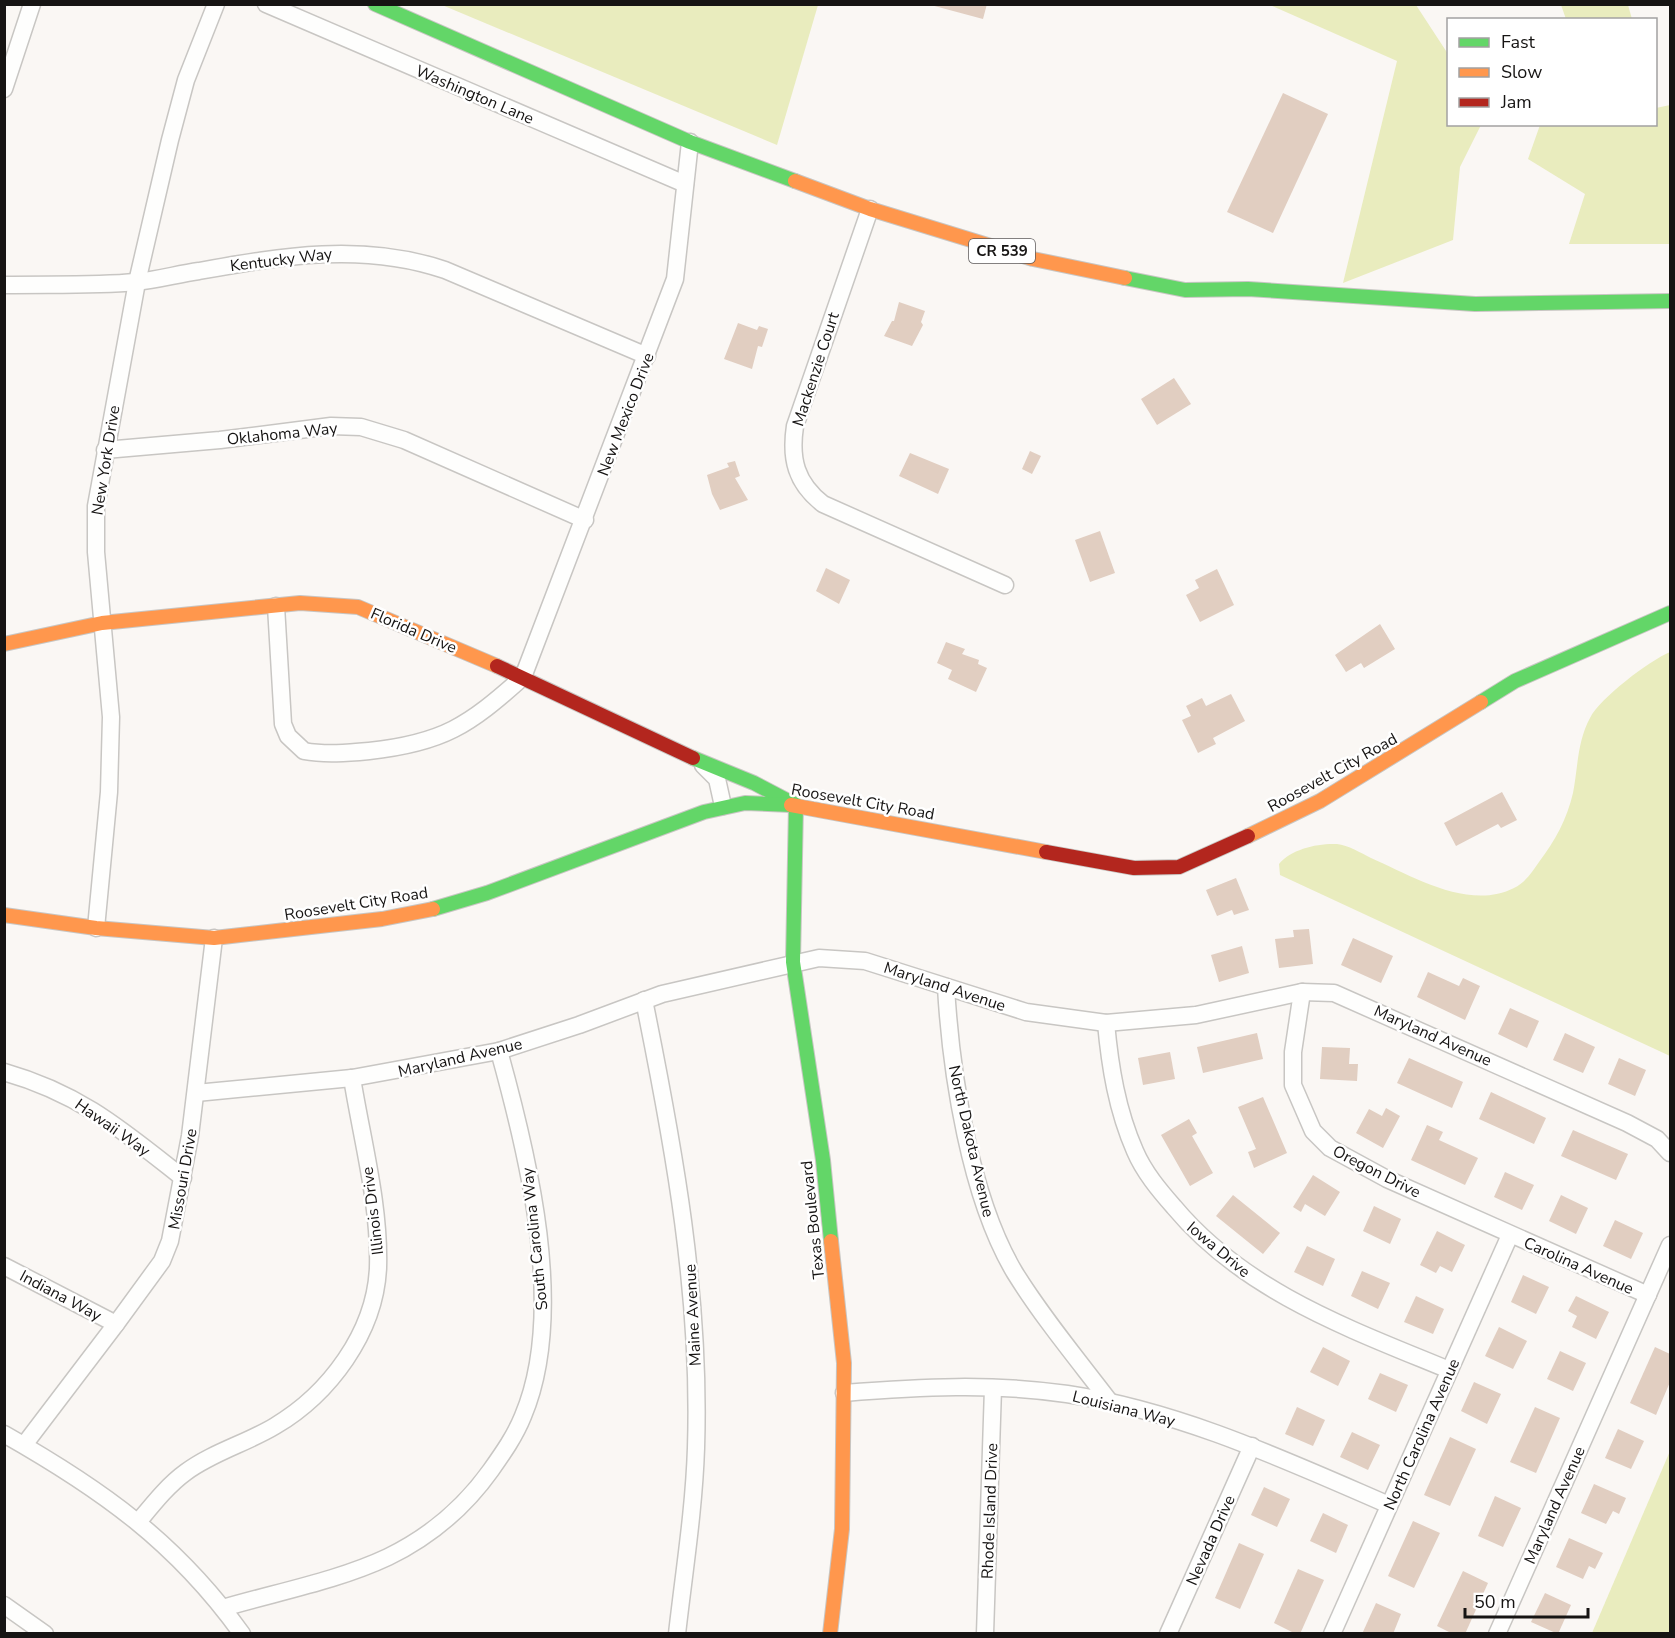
<svg xmlns="http://www.w3.org/2000/svg" width="1675" height="1638" viewBox="0 0 1675 1638" font-family="'Nunito Sans',sans-serif">
<rect width="100%" height="100%" fill="#faf7f4"/>
<g fill="#e9ecbe">
<path d="M442 5H818L777 145Z"/>
<path d="M1270 5H1416L1448 54V124L1481 125 1460 167 1453 240 1343 283 1397 61Z"/>
<path d="M1561 5H1628L1632 19H1566Z"/>
<path d="M1670 105V244H1569L1585 194 1528 159 1540 125 1656 124V108Z"/>
<path d="M1670 652V1056L1280 875 1279 864C1291 849 1318 843 1337 844 1348 845 1361 853 1371 858 1412 876 1469 911 1514 888 1525 883 1532 872 1539 862 1555 841 1567 819 1573 793 1578 768 1577 742 1590 718 1600 698 1649 661 1670 652Z"/>
<path d="M1670 1451V1633H1592Z"/>
</g>
<g fill="#e1cec1">
<path d="M927 4H987L983 19Z"/>
<path d="M1283 93 1328 114 1273 233 1227 212Z"/>
<path d="M899 302 925 311 921 322 923 325 912 346 884 336 892 321H894Z"/>
<path d="M738 323 757 330 759 326 768 329 762 347 758 346 752 369 724 359Z"/>
<path d="M1174 378 1191 404 1157 425 1141 399Z"/>
<path d="M1030 451 1041 456 1032 474 1022 469Z"/>
<path d="M910 453 949 469 938 494 899 476Z"/>
<path d="M735 461 740 476 735 478 748 500 720 510 712 494 707 475 729 467 727 463Z"/>
<path d="M1100 531 1115 573 1090 582 1075 540Z"/>
<path d="M826 568 850 580 839 604 816 591Z"/>
<path d="M1217 569 1234 605 1200 622 1186 595 1199 588 1195 580Z"/>
<path d="M1380 624 1395 649 1364 668 1361 663 1346 672 1335 655Z"/>
<path d="M946 642 965 649 962 654 979 660 978 664 987 668 976 692 948 679 952 670 937 663Z"/>
<path d="M1231 694 1245 721 1213 738 1216 744 1198 753 1182 720 1191 716 1186 706 1202 698 1206 706Z"/>
<path d="M1502 792 1517 820 1501 828 1498 824 1456 846 1444 823Z"/>
<path d="M1236 878 1249 910 1234 915 1232 910 1217 916 1206 890Z"/>
<path d="M1309 929 1313 964 1279 968 1275 939 1294 937 1293 930Z"/>
<path d="M1353 938 1393 956 1381 983 1341 965Z"/>
<path d="M1242 946 1249 973 1219 982 1211 955Z"/>
<path d="M1428 972 1459 986 1463 978 1480 986 1465 1020 1417 997Z"/>
<path d="M1510 1008 1539 1021 1527 1048 1498 1034Z"/>
<path d="M1257 1033 1263 1059 1203 1073 1197 1047Z"/>
<path d="M1565 1033 1595 1047 1583 1073 1553 1060Z"/>
<path d="M1322 1047 1350 1048 1349 1064H1358L1357 1081 1320 1079Z"/>
<path d="M1170 1052 1175 1079 1143 1085 1138 1058Z"/>
<path d="M1409 1058 1463 1082 1452 1108 1397 1083Z"/>
<path d="M1619 1058 1646 1070 1635 1096 1608 1084Z"/>
<path d="M1491 1092 1546 1118 1534 1144 1479 1119Z"/>
<path d="M1263 1097 1287 1153 1254 1168 1248 1152 1256 1149 1238 1107Z"/>
<path d="M1386 1108 1400 1116 1383 1148 1356 1133 1369 1109 1382 1116Z"/>
<path d="M1189 1119 1197 1133 1192 1136 1213 1173 1190 1186 1161 1135Z"/>
<path d="M1427 1125 1443 1132 1439 1140 1478 1158 1465 1185 1411 1160Z"/>
<path d="M1573 1130 1628 1154 1616 1180 1561 1156Z"/>
<path d="M1505 1172 1534 1185 1522 1210 1494 1197Z"/>
<path d="M1313 1175 1340 1192 1325 1216 1305 1204 1301 1212 1293 1207Z"/>
<path d="M1233 1195 1280 1233 1263 1254 1216 1216Z"/>
<path d="M1561 1195 1588 1208 1576 1234 1549 1221Z"/>
<path d="M1374 1206 1401 1219 1390 1244 1363 1231Z"/>
<path d="M1615 1220 1643 1233 1631 1259 1603 1246Z"/>
<path d="M1437 1231 1465 1245 1452 1272 1440 1266 1436 1273 1420 1265Z"/>
<path d="M1307 1246 1335 1259 1323 1286 1294 1272Z"/>
<path d="M1362 1271 1390 1283 1378 1309 1351 1296Z"/>
<path d="M1523 1275 1549 1287 1536 1314 1511 1302Z"/>
<path d="M1416 1296 1444 1309 1433 1334 1404 1322Z"/>
<path d="M1576 1296 1609 1312 1596 1339 1572 1327 1577 1316 1568 1311Z"/>
<path d="M1499 1327 1527 1341 1513 1369 1485 1356Z"/>
<path d="M1323 1347 1350 1361 1338 1386 1310 1372Z"/>
<path d="M1655 1347 1670 1354V1382L1656 1415 1630 1403Z"/>
<path d="M1560 1351 1586 1363 1573 1391 1547 1379Z"/>
<path d="M1380 1373 1408 1385 1396 1412 1368 1399Z"/>
<path d="M1474 1382 1501 1394 1487 1424 1461 1411Z"/>
<path d="M1297 1407 1325 1420 1313 1446 1285 1434Z"/>
<path d="M1535 1407 1560 1418 1536 1473 1510 1462Z"/>
<path d="M1618 1429 1644 1441 1631 1469 1605 1458Z"/>
<path d="M1352 1432 1380 1445 1368 1470 1340 1457Z"/>
<path d="M1450 1437 1476 1449 1450 1506 1424 1495Z"/>
<path d="M1594 1484 1626 1498 1619 1514 1613 1511 1606 1524 1581 1513Z"/>
<path d="M1264 1487 1290 1499 1277 1527 1251 1515Z"/>
<path d="M1495 1496 1521 1508 1503 1547 1478 1536Z"/>
<path d="M1323 1513 1348 1525 1336 1553 1310 1541Z"/>
<path d="M1413 1521 1440 1533 1414 1588 1388 1576Z"/>
<path d="M1569 1538 1603 1553 1595 1569 1589 1566 1583 1579 1556 1567Z"/>
<path d="M1239 1543 1264 1554 1240 1609 1215 1598Z"/>
<path d="M1298 1569 1324 1580 1300 1634H1296L1274 1623Z"/>
<path d="M1463 1571 1488 1583 1465 1634H1453L1437 1626Z"/>
<path d="M1545 1593 1571 1605 1558 1634 1531 1622Z"/>
<path d="M1376 1603 1401 1614 1393 1634H1362Z"/>
</g>
<g fill="none" stroke-linecap="round" stroke-linejoin="round">
<g stroke="#c8c6c3" stroke-width="19">
<g id="street">
<path d="M266 4 685 184"/>
<path d="M4 89 32 4"/>
<path d="M870 209 795 426C790 459 796 483 823 504L1005 585"/>
<path d="M4 285C48 284 93 286 136 282 157 280 178 274 199 271 282 256 363 242 445 270L647 356"/>
<path d="M105 450 220 440 331 426 361 427 404 440 585 520"/>
<path d="M276 606 283 724 288 736 304 751C325 755 348 753 369 751 443 743 468 726 523 677L675 279 690 142"/>
<path d="M703 765 717 779 723 806"/>
<path d="M96 928 109 792 111 717 96 552V506L137 282 170 140 186 80 216 4"/>
<path d="M946 987C951 1074 970 1198 1015 1273 1043 1318 1078 1360 1110 1402"/>
<path d="M1302 992 1293 1052V1085L1313 1131 1330 1148 1387 1179 1648 1295"/>
<path d="M644 1000C674 1148 701 1295 696 1448 694 1510 684 1572 677 1634"/>
<path d="M1106 1023C1110 1067 1117 1110 1135 1151 1144 1172 1159 1190 1174 1207 1245 1292 1350 1329 1449 1370"/>
<path d="M4 1072C81 1094 122 1130 183 1178"/>
<path d="M196 1093 352 1078 499 1051 579 1025 662 994 819 958 865 961 1026 1012 1106 1023 1196 1015 1302 992 1334 993 1627 1123 1657 1139 1670 1153"/>
<path d="M4 1266 116 1324"/>
<path d="M844 1393C919 1387 993 1383 1067 1394 1180 1411 1285 1460 1389 1505"/>
<path d="M4 1434C101 1489 176 1542 242 1634"/>
<path d="M24 1445 116 1324 162 1261 170 1241 190 1136 214 938"/>
<path d="M139 1521C153 1504 168 1485 186 1472 213 1452 247 1443 275 1426 329 1394 375 1333 378 1268 380 1205 362 1140 352 1078"/>
<path d="M4 1605 45 1634"/>
<path d="M223 1608C277 1592 337 1581 388 1557 429 1537 464 1508 491 1470 503 1453 515 1436 523 1416 567 1312 528 1155 499 1051"/>
<path d="M985 1634 993 1388"/>
<path d="M1168 1634 1252 1446"/>
<path d="M1332 1634 1510 1235"/>
<path d="M1497 1634 1670 1245"/>
</g>
</g>
<g stroke="#c8c6c3" stroke-width="16">
<g id="fast">
<path d="M375 4 690 142 795 181"/>
<path d="M1125 278 1185 290 1248 289 1475 304 1670 301"/>
<path d="M1481 702 1515 681 1670 613"/>
<path d="M693 758 754 783 796 805 793 962 823 1160 831 1241"/>
<path d="M433 909 487 893 704 812 745 803 791 805"/>
</g>
</g>
<g stroke="#c8c6c3" stroke-width="16">
<g id="slow">
<path d="M795 181 870 209 1033 259 1125 278"/>
<path d="M4 644 102 623 300 603 358 607 497 666"/>
<path d="M791 805 1046 852"/>
<path d="M1248 836 1320 801 1481 702"/>
<path d="M4 915 96 928 214 938 382 919 433 909"/>
<path d="M830 1634 842 1529 844 1363 831 1241"/>
</g>
</g>
<g stroke="#c8c6c3" stroke-width="16">
<g id="jam">
<path d="M497 666 693 758"/>
<path d="M1046 852 1134 868 1179 867 1248 836"/>
</g>
</g>
<use href="#street" stroke="#fefefd" stroke-width="16"/>
<use href="#fast" stroke="#63d668" stroke-width="14"/>
<use href="#slow" stroke="#ff974d" stroke-width="14"/>
<use href="#jam" stroke="#b3261e" stroke-width="14"/>
</g>
<g text-anchor="middle" stroke-width="5" stroke-linejoin="round" paint-order="stroke">
<rect fill="#fff" stroke="#5c5a5a" stroke-width="1.5" x="969" y="239" width="66" height="24" rx="4.5"/>
<g font-size="15" font-weight="bold" fill="#161413">
<text x="1002" y="256">CR 539</text>
</g>
<g font-size="16" fill="#161413" stroke="#fff">
<text transform="translate(475 94) rotate(23)" y="6">Washington Lane</text>
<text transform="translate(281 259) rotate(-7)" y="6">Kentucky Way</text>
<text transform="translate(815 369) rotate(-72)" y="6">Mackenzie Court</text>
<text transform="translate(625 414) rotate(-69)" y="6">New Mexico Drive</text>
<text transform="translate(282 433) rotate(-6)" y="6">Oklahoma Way</text>
<text transform="translate(105 460) rotate(-81)" y="6">New York Drive</text>
<text transform="translate(414 630) rotate(23)" y="6">Florida Drive</text>
<text transform="translate(1332 772) rotate(-29)" y="6">Roosevelt City Road</text>
<text transform="translate(863 801) rotate(10)" y="6">Roosevelt City Road</text>
<text transform="translate(356 903) rotate(-9)" y="6">Roosevelt City Road</text>
<text transform="translate(945 986) rotate(18)" y="6">Maryland Avenue</text>
<text transform="translate(1433 1035) rotate(24)" y="6">Maryland Avenue</text>
<text transform="translate(460 1057) rotate(-13)" y="6">Maryland Avenue</text>
<text transform="translate(113 1127) rotate(35)" y="6">Hawaii Way</text>
<text transform="translate(972 1141) rotate(77)" y="6">North Dakota Avenue</text>
<text transform="translate(1377 1171) rotate(27)" y="6">Oregon Drive</text>
<text transform="translate(182 1179) rotate(-80)" y="6">Missouri Drive</text>
<text transform="translate(372 1211) rotate(-97)" y="6">Illinois Drive</text>
<text transform="translate(812 1220) rotate(-96)" y="6">Texas Boulevard</text>
<text transform="translate(534 1239) rotate(-96)" y="6">South Carolina Way</text>
<text transform="translate(1219 1249) rotate(40)" y="6">Iowa Drive</text>
<text transform="translate(1579 1265) rotate(24)" y="6">Carolina Avenue</text>
<text transform="translate(61 1295) rotate(28)" y="6">Indiana Way</text>
<text transform="translate(692 1315) rotate(-93)" y="6">Maine Avenue</text>
<text transform="translate(1124 1408) rotate(14)" y="6">Louisiana Way</text>
<text transform="translate(1421 1434) rotate(-66)" y="6">North Carolina Avenue</text>
<text transform="translate(1554 1505) rotate(-66)" y="6">Maryland Avenue</text>
<text transform="translate(989 1511) rotate(-88)" y="6">Rhode Island Drive</text>
<text transform="translate(1210 1540) rotate(-66)" y="6">Nevada Drive</text>
</g>
</g>
<rect width="1675" height="1638" fill="none" stroke="#161413" stroke-width="12"/>
<rect x="1447" y="18" width="210" height="108" fill="#ffffff" stroke="#a2a1a1" stroke-width="1.5"/>
<rect x="1459" y="38" width="30" height="9" fill="#63d668" stroke="#a2a1a1" stroke-width="1.5"/>
<text x="1501" y="48" font-size="18" fill="#161413">Fast</text>
<rect x="1459" y="68" width="30" height="9" fill="#ff974d" stroke="#a2a1a1" stroke-width="1.5"/>
<text x="1501" y="78" font-size="18" fill="#161413">Slow</text>
<rect x="1459" y="98" width="30" height="9" fill="#b3261e" stroke="#a2a1a1" stroke-width="1.5"/>
<text x="1501" y="108" font-size="18" fill="#161413">Jam</text>
<path d="M1465 1608v9h123v-9" fill="none" stroke="#161413" stroke-width="3"/>
<text x="1474" y="1608" font-size="18" fill="#161413" stroke="#ffffff" stroke-width="4.5" paint-order="stroke">50 m</text>
</svg>
